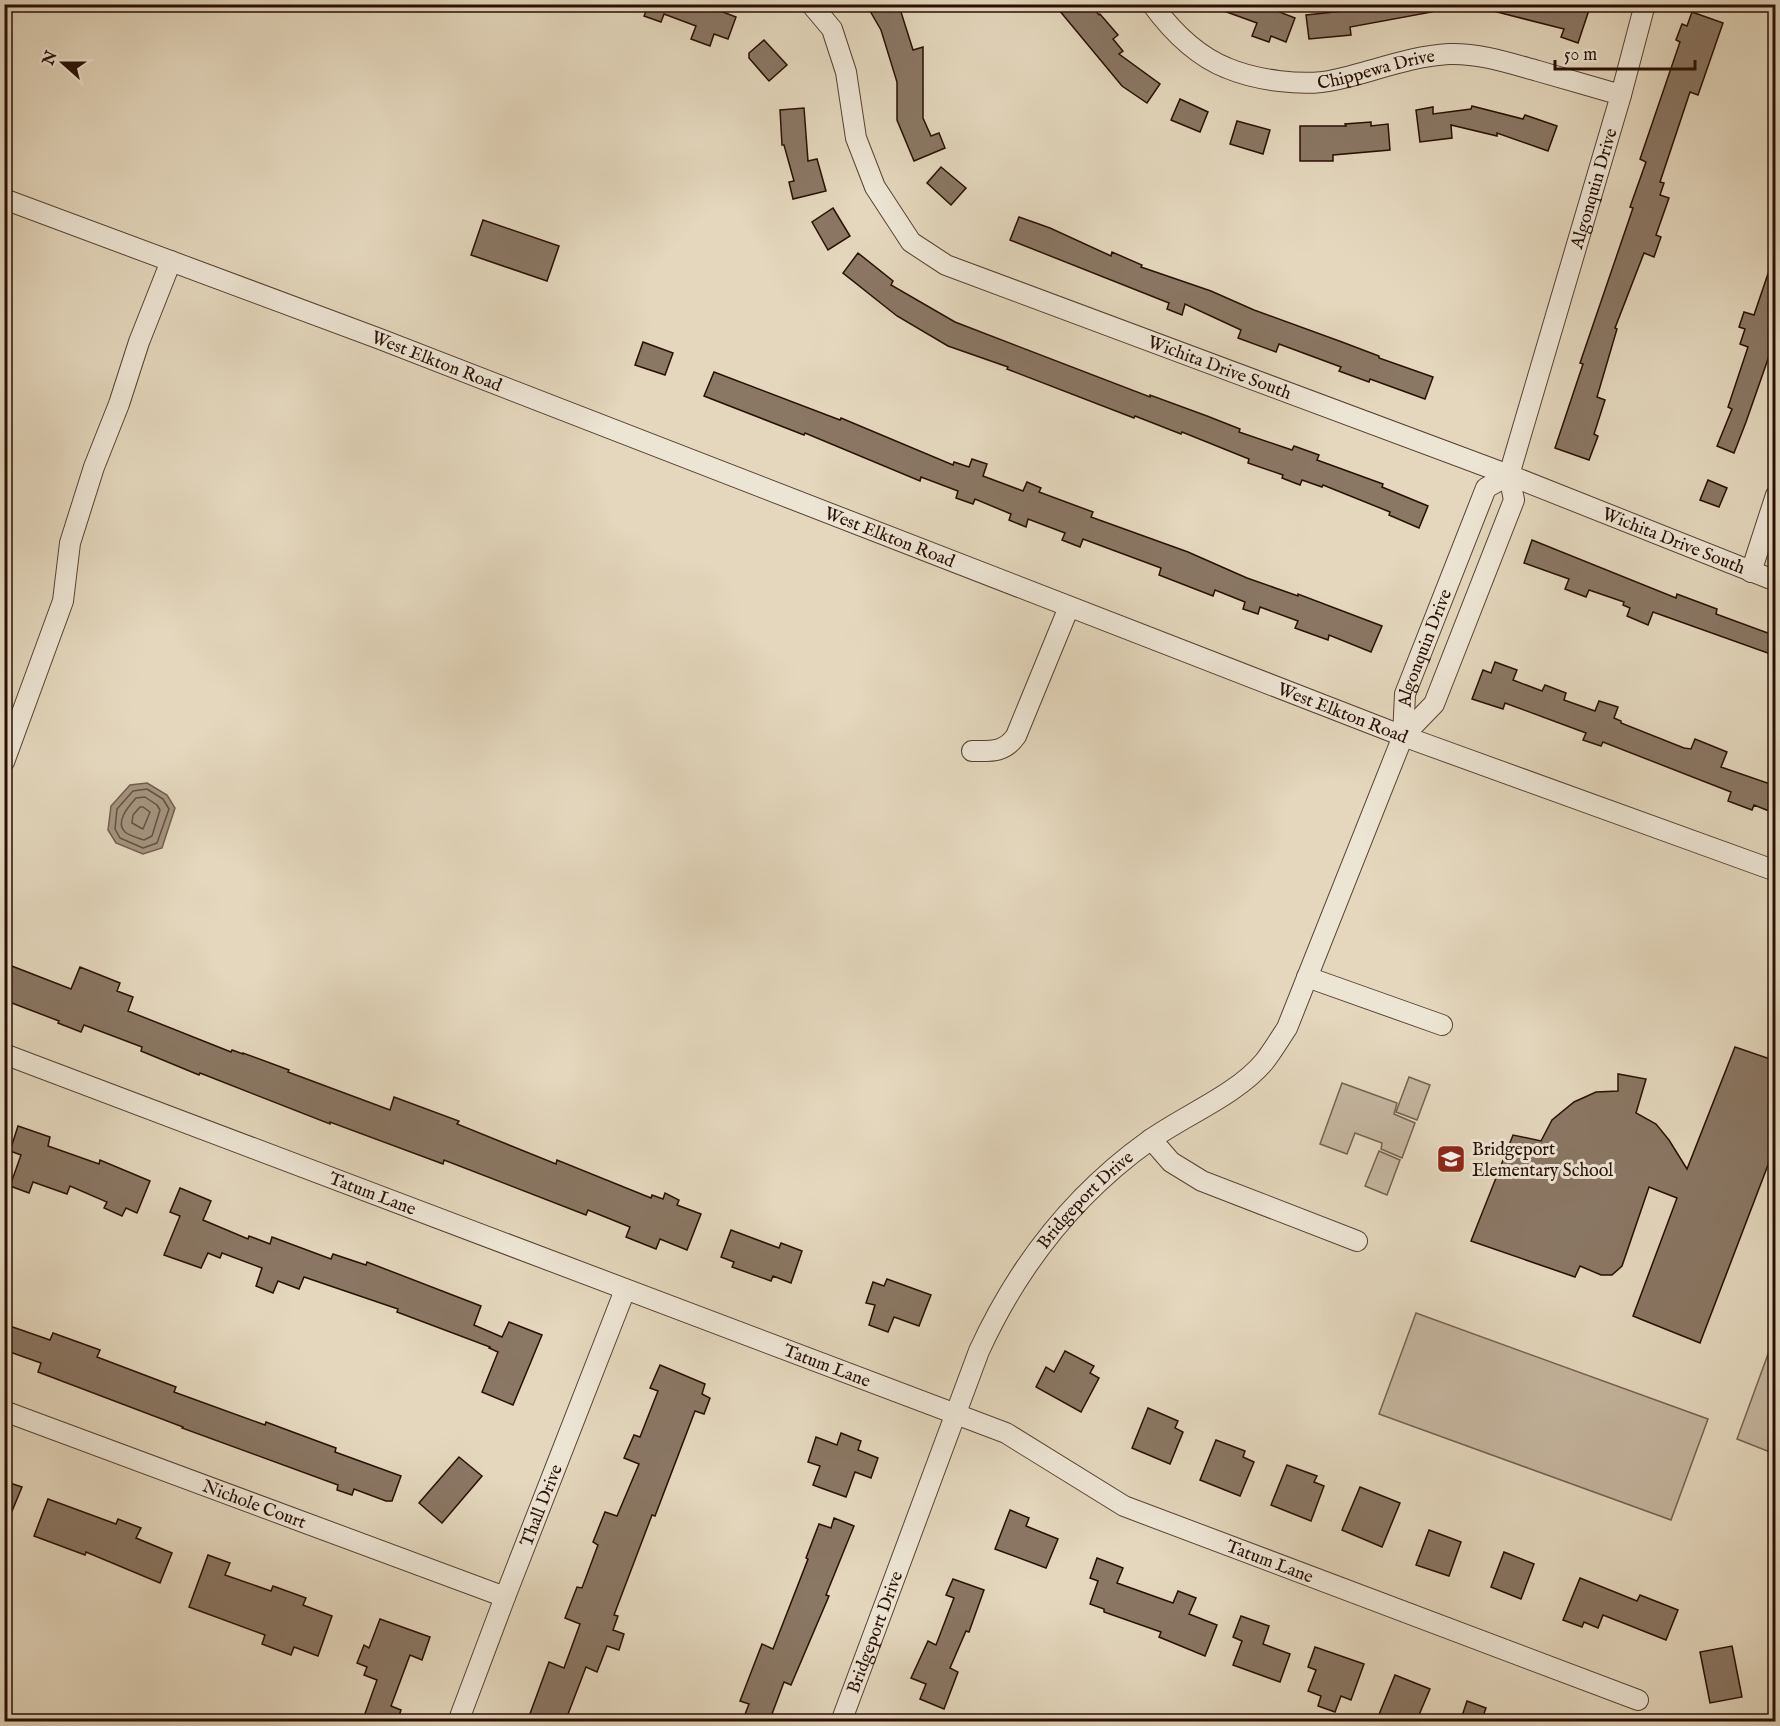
<svg xmlns="http://www.w3.org/2000/svg" width="1780" height="1726" viewBox="0 0 1780 1726" font-family="'IM FELL English',serif">
<rect width="100%" height="100%" fill="#e4d7bd"/>
<filter id="stains"><feTurbulence type="fractalNoise" baseFrequency=".00333" numOctaves="4"/><feColorMatrix values="0 0 0 0 .2 0 0 0 0 .09 0 0 0 0 .02 0 0 0 .5 -.17"/></filter>
<radialGradient id="worn" r=".72"><stop offset=".6" stop-color="#630" stop-opacity="0"/><stop offset="1" stop-color="#630" stop-opacity=".3"/></radialGradient>
<g fill="#c4b59e" stroke="#766251" stroke-width="1.5">
<path d="M1409 1077 1430 1085 1417 1120 1396 1112Z"/>
<path d="M1342 1083 1397 1103 1394 1114 1415 1123 1402 1158 1381 1149 1382 1143 1355 1133 1347 1154 1320 1144Z"/>
<path d="M1379 1151 1400 1160 1387 1195 1365 1186Z"/>
<path d="M1416 1313 1708 1419 1671 1520 1379 1414Z"/>
<path d="M1775 1335 1776 1454H1775L1737 1439Z"/>
</g>
<path fill="#a4937e" stroke="#735e4d" stroke-width="1.5" d="M147 783 167 795 175 808 162 848 143 854 116 843 108 830 111 806 130 785Z"/>
<g fill="none" stroke-linecap="round" stroke-linejoin="round">
<g stroke="#665141" stroke-width="1.5">
<path d="M147 789 163 799 169 809 157 843 143 848 120 838 115 829 117 809 133 791Z"/>
<path d="M145 797 157 805 160 810 152 836 144 840C138 838 130 836 125 832 114 822 130 805 136 798Z"/>
<path d="M140 807H143L150 812 143 829 132 823 133 815Z"/>
</g>
</g>
<g fill="#8a7764" stroke="#290f04" stroke-width="1.5">
<path d="M643 4H702L736 17 728 39 714 34 710 46 691 39 696 26 664 14 661 22 644 16 648 7Z"/>
<path d="M866 4H896L901 12 913 50 923 47V118L931 136 939 133 945 148 914 161 897 120V82L881 30Z"/>
<path d="M1054 4H1090L1099 15 1100 14 1118 35 1113 39 1123 51 1119 54 1160 84 1147 103 1122 86Z"/>
<path d="M1210 4H1259L1295 18 1286 42 1271 36 1269 42 1252 36 1257 23 1210 6Z"/>
<path d="M1372 4H1431L1432 12 1350 27 1351 35 1309 39 1306 15 1372 8Z"/>
<path d="M1489 4H1573L1589 10 1578 43 1561 37 1564 29 1489 10Z"/>
<path d="M1692 12 1723 23 1698 95 1690 92 1660 182 1664 183 1660 195 1669 198 1656 235 1661 237 1654 257 1644 253 1615 328 1617 329 1597 397 1605 400 1594 434 1598 436 1589 460 1555 448 1583 364 1580 363 1633 208 1630 207 1646 162 1640 159 1680 42 1676 40 1682 24 1687 26Z"/>
<path d="M764 40 787 65 769 81 749 58V53Z"/>
<path d="M1180 99 1208 112 1200 132 1171 120Z"/>
<path d="M1472 106 1523 119 1525 115 1557 126 1548 151 1497 133V136L1451 125 1452 138 1420 142 1416 110 1433 107V114L1471 109Z"/>
<path d="M804 108 808 161 817 159 826 191 793 199 789 182 794 181 784 145H782L780 110Z"/>
<path d="M1237 121 1270 130 1263 154 1230 144Z"/>
<path d="M1371 122V126L1388 124 1390 150 1333 155V161H1300V126H1346L1345 124Z"/>
<path d="M941 167 966 188 951 205 927 183Z"/>
<path d="M833 208 850 236 828 250 812 222Z"/>
<path d="M1019 217 1050 228 1111 256 1112 252 1142 265 1141 267 1211 291 1254 310 1342 342 1379 356V358L1433 377 1425 399 1370 379 1369 382 1339 371 1341 367 1279 344 1276 352 1238 338 1241 330 1185 304 1182 315 1167 309 1169 303 1010 240Z"/>
<path d="M483 220 559 246 547 281 471 255Z"/>
<path d="M858 253 893 281 891 285 955 322 1150 397V395L1207 416 1240 429 1239 432 1292 450 1294 446 1319 455 1317 460 1383 484 1382 487 1428 506 1419 528 1389 515 1390 512 1323 485 1322 487 1302 480 1300 485 1282 478 1283 475 1248 463 1249 459 1182 432 1181 434 1135 416 1134 418 1007 369 1008 367 948 346 897 316 843 273Z"/>
<path d="M1773 259 1776 260V336L1746 422 1734 453 1717 446 1732 409 1728 407 1748 347 1740 344 1745 329 1739 327 1744 312 1754 315Z"/>
<path d="M643 342 673 353 665 375 635 365Z"/>
<path d="M714 372 840 420 841 418 953 465 954 462 969 467 972 459 987 464 983 476 1023 491 1027 482 1041 488 1039 492 1093 512 1091 517 1188 552 1247 578 1298 596V594L1382 626 1371 652 1329 635 1328 640 1295 628 1298 621 1260 607 1258 614 1243 609 1245 602 1215 590 1213 596 1159 575 1161 568 1083 539 1080 547 1062 540 1065 533 1028 519 1026 527 1009 520 1011 514 975 499 973 504 956 498 958 491 921 477 920 481 805 433 804 435 704 396Z"/>
<path d="M1708 480 1727 488 1719 507 1700 500Z"/>
<path d="M1532 540 1676 598 1677 594 1717 609 1716 614 1776 636V656L1653 612 1648 625 1627 616 1630 608 1623 605 1624 602 1589 590 1586 597 1565 589 1569 579 1524 563Z"/>
<path d="M1495 662 1517 670 1513 680 1542 691 1545 685 1566 693 1564 700 1595 711 1599 701 1618 707 1614 718 1621 721V723L1684 748 1691 749 1695 739 1727 752 1721 767 1776 786V794L1769 811 1754 805 1752 810 1728 801 1731 792 1603 742 1601 746 1583 740 1586 733 1505 703 1503 709 1472 699 1483 670 1491 673Z"/>
<path d="M4 963 71 989 80 967 120 983 117 991 133 997 128 1011 231 1052 232 1050 243 1054V1053L289 1070 288 1072 390 1110 394 1097 459 1121 457 1124 556 1164 557 1160 651 1198 652 1195 663 1199 665 1193 679 1200 677 1205 701 1214 687 1250 660 1239 656 1249 626 1237 630 1227 588 1210 586 1215 444 1160 443 1164 330 1122V1124L200 1073 199 1075 141 1051 142 1047 84 1025 81 1032 58 1023 59 1021 4 1000Z"/>
<path d="M1735 1047 1776 1061V1144L1700 1343 1633 1316 1677 1198 1649 1187 1622 1266 1612 1275H1601L1580 1266 1575 1277 1471 1241 1513 1135 1541 1141 1552 1120 1574 1102 1596 1092 1618 1091V1074L1646 1079 1636 1113 1656 1124 1669 1140 1687 1169Z"/>
<path d="M18 1126 50 1137 48 1146 99 1164 100 1160 150 1181 137 1213 126 1208 122 1216 104 1208 107 1202 70 1186 67 1194 33 1182 29 1193 10 1186 21 1155 10 1151Z"/>
<path d="M180 1188 211 1201 203 1220 248 1239 249 1236 270 1244 272 1237 331 1259 333 1254 366 1265 367 1262 481 1306 474 1325 502 1337 509 1322 542 1335 513 1405 482 1392 498 1352 489 1348 490 1347 397 1312 398 1309 304 1277 299 1289 278 1281 273 1293 256 1286 262 1268 222 1253 220 1258 208 1253 201 1268 164 1255 180 1216 170 1212Z"/>
<path d="M731 1230 779 1248 781 1243 802 1251 791 1283 773 1276 771 1281 732 1267 734 1262 721 1257Z"/>
<path d="M887 1279 931 1295 919 1326 894 1317 888 1332 869 1325 875 1305 866 1303 873 1282 884 1286Z"/>
<path d="M4 1324 50 1340 53 1333 100 1350 97 1357 176 1387 174 1392 265 1425 266 1422 290 1431 336 1448 335 1452 401 1476 392 1501H386L354 1489 352 1495 337 1490 338 1485 182 1428 183 1427 38 1372 41 1363 4 1350Z"/>
<path d="M1065 1351 1094 1366 1090 1373 1099 1378 1081 1412 1036 1387 1046 1367 1054 1372Z"/>
<path d="M660 1365 705 1384 702 1394 710 1398 704 1414 695 1411 655 1516 652 1515 614 1615 618 1616 613 1630 624 1634 619 1650 607 1646 597 1672 586 1667 565 1722H527L549 1662 564 1668 580 1624 565 1618 577 1587 582 1588 598 1545 593 1542 605 1512 617 1516 639 1464 624 1458 634 1435 640 1437 658 1391 650 1388Z"/>
<path d="M1148 1408 1178 1421 1175 1428 1183 1432 1170 1464 1132 1448Z"/>
<path d="M841 1433 861 1441 858 1450 878 1458 871 1478 855 1472 846 1497 813 1485 820 1466 808 1462 816 1437 837 1445Z"/>
<path d="M1216 1440 1245 1451 1243 1457 1254 1462 1240 1496 1200 1480Z"/>
<path d="M459 1457 482 1476 442 1523 419 1503Z"/>
<path d="M1287 1465 1317 1476 1314 1482 1324 1486 1311 1521 1271 1505Z"/>
<path d="M4 1481 22 1487 5 1528H4Z"/>
<path d="M1360 1487 1400 1503 1382 1547 1342 1530Z"/>
<path d="M48 1499 116 1524 118 1519 141 1528 136 1538 172 1553 160 1583 86 1552 85 1555 34 1536Z"/>
<path d="M1010 1510 1029 1518 1026 1526 1058 1539 1046 1568 995 1549Z"/>
<path d="M834 1518 854 1526 826 1595 829 1596 791 1685 784 1682 769 1722H742L749 1704 740 1701 762 1644 773 1649 808 1559 806 1558 819 1524 831 1528Z"/>
<path d="M1429 1530 1461 1542 1449 1576 1416 1565Z"/>
<path d="M1504 1552 1534 1564 1521 1599 1491 1587Z"/>
<path d="M208 1555 230 1563 225 1575 271 1591 273 1586 306 1598 303 1605 332 1616 318 1656 294 1647 291 1655 262 1644 265 1635 189 1607Z"/>
<path d="M1097 1558 1123 1568 1117 1583 1173 1603 1178 1591 1196 1598 1189 1614 1217 1625 1205 1656 1159 1637 1161 1632 1104 1612V1609L1090 1604 1098 1581 1090 1578Z"/>
<path d="M1580 1578 1637 1601 1640 1595 1678 1610 1666 1640 1603 1615 1598 1628 1584 1622 1582 1627 1563 1620Z"/>
<path d="M953 1579 984 1590 969 1632 966 1631 950 1668 958 1672 944 1709 920 1699 926 1684 911 1678 928 1641 936 1645 954 1598 946 1595Z"/>
<path d="M1241 1616 1269 1626 1263 1644 1290 1654 1280 1682 1233 1665 1242 1641 1233 1637Z"/>
<path d="M380 1619 430 1637 422 1660 410 1655 391 1706 401 1710 397 1722H362L377 1680 364 1675 367 1667 357 1663 364 1645 369 1648Z"/>
<path d="M1732 1646 1742 1697 1710 1703 1700 1652Z"/>
<path d="M1315 1647 1364 1664 1351 1700 1341 1696 1335 1712 1318 1706 1321 1696 1308 1691 1316 1670 1308 1667Z"/>
<path d="M1395 1675 1430 1689 1416 1722H1388L1378 1717Z"/>
<path d="M1467 1701 1486 1708 1481 1722H1460Z"/>
</g>
<g fill="none" stroke-linecap="round" stroke-linejoin="round">
<g stroke="#584132" stroke-width="22">
<g id="minor">
<path id="s1" d="M811 4 832 29 846 72 856 138 875 187 911 242 946 265 1509 475 1776 581"/>
<path id="s2" d="M1152 4C1171 30 1197 56 1227 68 1255 80 1304 87 1334 80 1372 72 1410 56 1449 54 1480 53 1509 63 1538 71 1566 79 1593 87 1621 95"/>
<path id="s3" d="M4 199 380 339 1403 736 1776 871"/>
<path d="M1751 572 1776 495"/>
<path id="s4" d="M1403 736 1434 704 1514 500 1509 475 1621 95 1645 4"/>
<path d="M972 751C991 751 1004 753 1016 736L1069 607"/>
<path d="M4 762 63 601 70 543 94 467 119 404 139 342 171 261"/>
<path d="M1307 977 1442 1025"/>
<path id="s5" d="M4 1054 1006 1433 1124 1506 1638 1700"/>
<path d="M1151 1139 1171 1162 1202 1181 1357 1241"/>
<path id="s6" d="M4 1411 505 1597"/>
<path id="s7" d="M458 1722 505 1597 625 1290"/>
<path id="s8" d="M841 1722 979 1351C1018 1266 1074 1194 1150 1140 1185 1115 1236 1095 1264 1062 1272 1052 1279 1040 1287 1028L1403 736 1405 694 1486 488 1509 475"/>
</g>
</g>
<use href="#minor" stroke="#ede5d4" stroke-width="20"/>
</g>
<defs>
<g id="school-square" transform="scale(1.5)"><rect x="-9" y="-9" width="18" height="18" rx="4" fill="#8f2418" stroke="#ede5d4"/><path d="M0-5L7-2L0 1L-7-2ZM-4 1L0 2.5L4 1V4Q0 6-4 4Z" fill="#fff"/></g>
</defs>
<g fill-rule="evenodd">
<use href="#school-square" x="1451" y="1159"/>
</g>
<g text-anchor="middle" stroke-width="6" stroke-linejoin="round" paint-order="stroke">
<g font-size="18" fill="#290f04" stroke="#ede5d4">
<text dy="6" stroke="none"><textPath href="#s2" startOffset="252">Chippewa Drive</textPath></text>
<text dy="6" stroke="none"><textPath href="#s4" startOffset="588">Algonquin Drive</textPath></text>
<text dy="6" stroke="none"><textPath href="#s3" startOffset="462">West Elkton Road</textPath></text>
<text dy="6" stroke="none"><textPath href="#s1" startOffset="597">Wichita Drive South</textPath></text>
<text dy="6" stroke="none"><textPath href="#s3" startOffset="948">West Elkton Road</textPath></text>
<text dy="6" stroke="none"><textPath href="#s1" startOffset="1083">Wichita Drive South</textPath></text>
<text dy="6" stroke="none"><textPath href="#s8" startOffset="1256">Algonquin Drive</textPath></text>
<text dy="6" stroke="none"><textPath href="#s3" startOffset="1434">West Elkton Road</textPath></text>
<text dy="6" stroke="none"><textPath href="#s5" startOffset="394">Tatum Lane</textPath></text>
<text dy="6" stroke="none"><textPath href="#s8" startOffset="582">Bridgeport Drive</textPath></text>
<text dy="6" stroke="none"><textPath href="#s5" startOffset="880">Tatum Lane</textPath></text>
<text dy="6" stroke="none"><textPath href="#s6" startOffset="267">Nichole Court</textPath></text>
<text dy="6" stroke="none"><textPath href="#s7" startOffset="232">Thall Drive</textPath></text>
<text dy="6" stroke="none"><textPath href="#s5" startOffset="1366">Tatum Lane</textPath></text>
<text dy="6" stroke="none"><textPath href="#s8" startOffset="96">Bridgeport Drive</textPath></text>
</g>
<g font-size="18" fill="#290f04" stroke="#ede5d4" text-anchor="start">
<text x="1472" y="1155">Bridgeport<tspan x="1472" dy="21">Elementary School</tspan></text>
</g>
</g>
<rect width="1780" height="1726" fill="none" stroke="#e4d7bd" stroke-width="24"/>
<rect x="6" y="6" width="1768" height="1714" fill="none" stroke="#290f04" stroke-width="3"/>
<rect x="12" y="12" width="1756" height="1702" fill="none" stroke="#290f04" stroke-width="1.5"/>
<g transform="translate(63 63) rotate(291)" stroke="#ede5d4" stroke-width="4.5" paint-order="stroke">
<path d="M0-4.5L10 22L0 15L-10 22Z" fill="#290f04"/>
<text y="-9" font-size="16" font-weight="bold" text-anchor="middle" fill="#290f04">N</text>
</g>
<path d="M1555 60v9h140v-9" fill="none" stroke="#290f04" stroke-width="3"/>
<text x="1564" y="60" font-size="18" fill="#290f04" stroke="#ede5d4" stroke-width="4.5" paint-order="stroke">50 m</text>
<rect width="100%" height="100%" filter="url(#stains)"/>
<rect width="100%" height="100%" fill="url(#worn)"/>
</svg>
